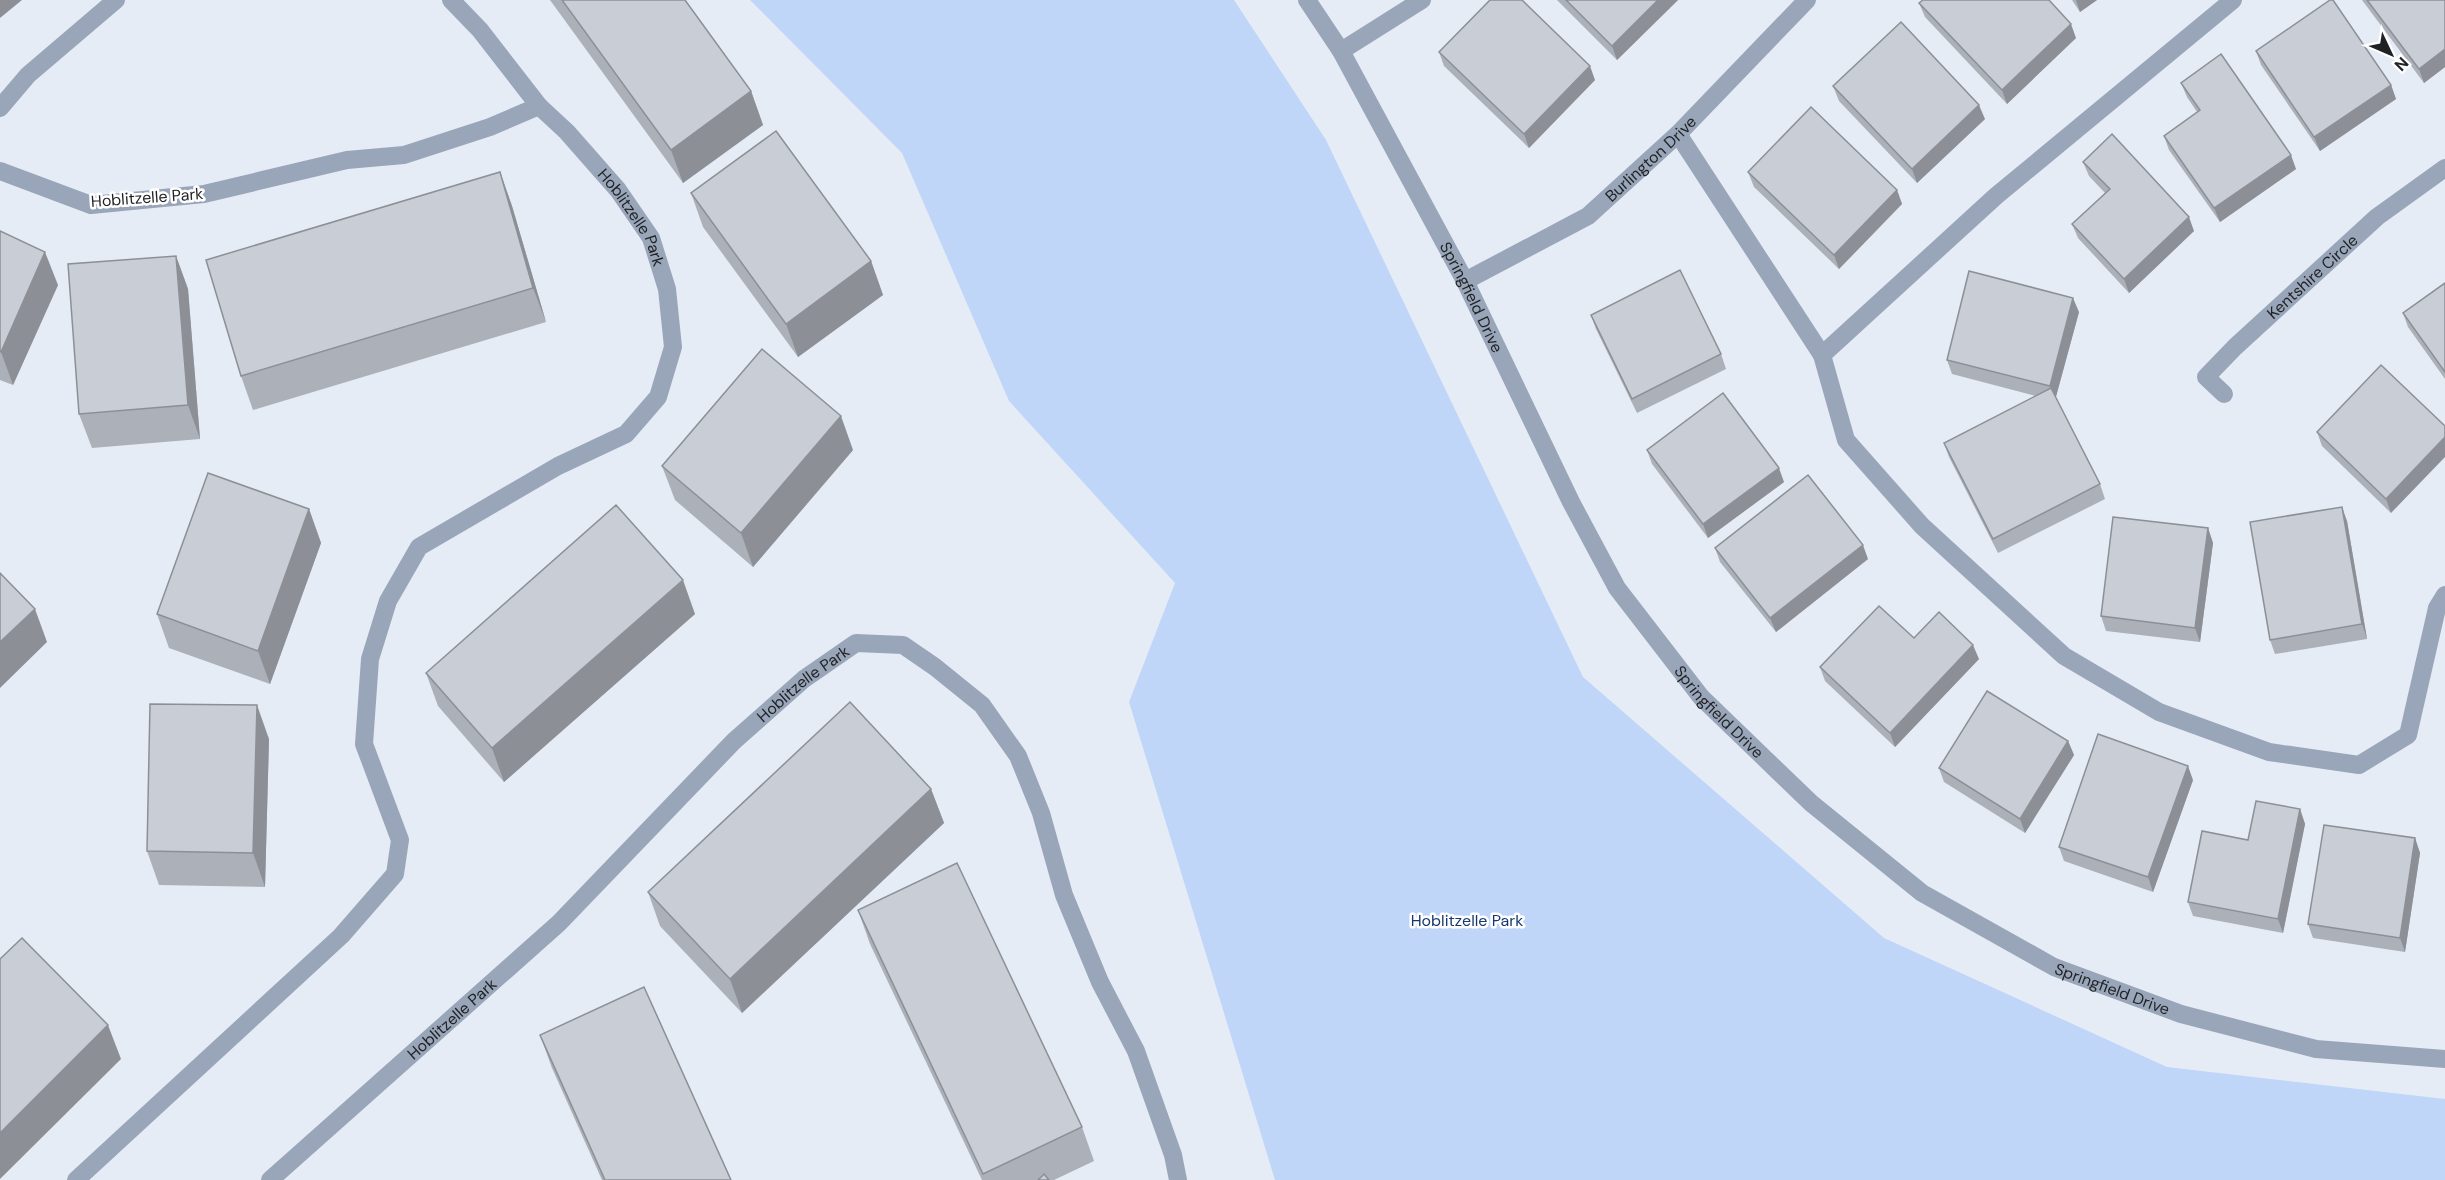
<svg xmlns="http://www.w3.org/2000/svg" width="2445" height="1180" viewBox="0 0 2445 1180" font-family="'DM Sans',sans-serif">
<rect width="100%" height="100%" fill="#e6ecf5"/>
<path fill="#bfd6f9" d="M750 0H1234L1326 140 1583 677 1884 938 2167 1067 2445 1099V1180H1275L1129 702 1175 583 1009 401 902 153Z"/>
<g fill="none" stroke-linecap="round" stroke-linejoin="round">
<g stroke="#99a6b9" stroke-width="18">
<path d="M451 0 480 30 539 106"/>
<path d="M2233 0 1996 196 1822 355 1846 440 1922 526 2064 656 2159 712 2269 752 2359 765 2408 735 2437 608 2445 595"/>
<path d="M1341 51 1422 0"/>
<path d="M0 108 28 75 116 0"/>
<path d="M1678 134 1822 355"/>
<path id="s1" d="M0 171 91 205 204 194 347 160 404 155 490 127 539 106 567 132 618 190 651 238 667 289 673 347 658 397 626 434 558 466 419 547 388 601 370 659 364 744 400 840 395 874 341 936 76 1180"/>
<path id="s2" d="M270 1180 559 923 734 741 804 679 856 643 903 645 935 667 982 705 1018 756 1041 813 1064 895 1100 982 1136 1051 1173 1155 1178 1180"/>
</g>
<g stroke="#99a6b9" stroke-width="18">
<path id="s3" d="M1465 281 1588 216 1678 134 1807 0"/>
<path id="s4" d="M2224 394 2206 377 2235 347 2377 217 2445 168"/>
</g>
<path stroke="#99a6b9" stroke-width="18" id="s5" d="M1307 0 1341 51 1465 281 1571 502 1617 588 1701 697 1811 803 1922 893 2054 967 2181 1014 2316 1049 2445 1059"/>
</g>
<g fill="#acb0b8">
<path d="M550 0H685L751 91 763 125 683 183Z"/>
<path d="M1557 0H1678L1617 60Z"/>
<path d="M2072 0H2097L2080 12Z"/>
<path d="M2362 0H2445V67L2424 83Z"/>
<path d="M1919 3 2076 38 2007 104 1925 17Z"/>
<path d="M2256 51 2391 85 2396 99 2320 151 2261 65Z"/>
<path d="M1439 52 1595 80 1529 148 1444 66Z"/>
<path d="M2181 83 2296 169 2220 222 2169 150 2164 136 2197 112 2187 97Z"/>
<path d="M1833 86 1985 119 1917 183 1839 101Z"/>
<path d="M2083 162 2194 231 2129 293 2078 238 2072 224 2105 193 2089 176Z"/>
<path d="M500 172 512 206 546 322 253 410 241 376Z"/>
<path d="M1748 172 1897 190 1902 204 1839 269 1754 187Z"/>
<path d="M691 193 871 261 883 295 798 357 703 227Z"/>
<path d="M0 231 58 285 13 385 0 380Z"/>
<path d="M176 256 188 289 200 439 92 448 79 414Z"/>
<path d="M2445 283V379L2408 327 2403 313Z"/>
<path d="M2079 312 2056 397 2100 484 2105 499 1998 553 1949 457 1944 443 2036 396 1952 374 1947 360Z"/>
<path d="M1591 315 1721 354 1726 369 1637 413 1596 329Z"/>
<path d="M2381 365 2391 513 2322 446 2317 432Z"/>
<path d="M853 450 753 567 675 500 662 466Z"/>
<path d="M1647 450 1784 482 1708 538 1652 464Z"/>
<path d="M309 509 321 543 270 684 169 648 157 614Z"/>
<path d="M2347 521 2367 639 2275 654 2270 640Z"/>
<path d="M2208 528 2213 543 2200 642 2106 631 2101 616Z"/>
<path d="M1715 548 1868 559 1776 632 1720 562Z"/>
<path d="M695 614 504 782 438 706 426 673Z"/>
<path d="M1979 659 1895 747 1825 681 1820 667Z"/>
<path d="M269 739 265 887 159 885 147 851Z"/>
<path d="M2068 741 2074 755 2025 833 1944 782 1939 768Z"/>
<path d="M2193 780 2153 892 2064 861 2059 847Z"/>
<path d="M931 789 944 823 742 1013 660 926 648 892Z"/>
<path d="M2300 809 2305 824 2283 933 2193 916 2188 902 2248 840Z"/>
<path d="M2415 838 2420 853 2405 952 2313 938 2308 924Z"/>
<path d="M858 910 1082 1127 1094 1161 1054 1180H982L870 944Z"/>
<path d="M540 1035 731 1180H602L552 1068Z"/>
</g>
<g fill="#8c9096">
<path d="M0 0H22L0 18Z"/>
<path d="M1658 0H1678L1617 60 1612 46Z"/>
<path d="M2076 0H2097L2080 12Z"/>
<path d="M2071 24 2076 38 2007 104 2002 90Z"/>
<path d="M2445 49V67L2424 83 2419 69Z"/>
<path d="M1590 66 1595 80 1529 148 1524 134Z"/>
<path d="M2391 85 2396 99 2320 151 2314 137Z"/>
<path d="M751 91 763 125 683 183 671 150Z"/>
<path d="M1979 105 1985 119 1917 183 1912 169Z"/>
<path d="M2291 155 2296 169 2220 222 2214 208Z"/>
<path d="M500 172 512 206 546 322 533 288Z"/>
<path d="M1897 190 1902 204 1839 269 1834 255Z"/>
<path d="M2189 217 2194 231 2129 293 2124 279Z"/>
<path d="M45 252 58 285 13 385 1 352Z"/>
<path d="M176 256 188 289 200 439 188 405Z"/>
<path d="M871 261 883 295 798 357 786 324Z"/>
<path d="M2073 298 2079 312 2055 400 2050 386Z"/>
<path d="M841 416 853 450 753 567 741 533Z"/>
<path d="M2445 437V457L2391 513 2386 499Z"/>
<path d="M1779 468 1784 482 1708 538 1703 524Z"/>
<path d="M2342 507 2347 521 2367 639 2362 624Z"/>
<path d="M309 509 321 543 270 684 258 651Z"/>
<path d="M2208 528 2213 543 2200 642 2195 628Z"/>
<path d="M1863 545 1868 559 1776 632 1770 618Z"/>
<path d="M683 580 695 614 504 782 492 748Z"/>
<path d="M35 609 47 642 0 688V642Z"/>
<path d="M1973 645 1979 659 1895 747 1890 733Z"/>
<path d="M257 705 269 739 265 887 253 853Z"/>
<path d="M2068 741 2074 755 2025 833 2020 819Z"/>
<path d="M2188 766 2193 780 2153 892 2148 877Z"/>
<path d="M931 789 944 823 742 1013 730 979Z"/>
<path d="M2300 809 2305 824 2283 933 2278 919Z"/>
<path d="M2415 838 2420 853 2405 952 2400 938Z"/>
<path d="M108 1025 121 1059 0 1179V1133Z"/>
</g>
<g fill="#c8cdd6" stroke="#8c9096" stroke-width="1.5">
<path d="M562 0H685L751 91 671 150Z"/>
<path d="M1490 0H1522L1590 66 1524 134 1439 52Z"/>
<path d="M1566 0H1658L1612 46Z"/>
<path d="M1923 0H2049L2071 24 2002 90 1919 3Z"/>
<path d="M2330 0H2333L2391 85 2314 137 2256 51Z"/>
<path d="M2367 0H2445V49L2419 69Z"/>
<path d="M1901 22 1979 105 1912 169 1833 86Z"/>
<path d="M2221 54 2291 155 2214 208 2164 136 2200 110 2181 83Z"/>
<path d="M1811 107 1897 190 1834 255 1748 172Z"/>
<path d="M776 131 871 261 786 324 691 193Z"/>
<path d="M2112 134 2189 217 2124 279 2072 224 2110 189 2083 162Z"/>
<path d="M500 172 533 288 241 376 206 260Z"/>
<path d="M0 231 45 252 1 352 0 351Z"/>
<path d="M176 256 188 405 79 414 68 264Z"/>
<path d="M1680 270 1721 354 1632 399 1591 315Z"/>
<path d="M1969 271 2073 298 2050 386 1947 360Z"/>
<path d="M2445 283V372L2403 313Z"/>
<path d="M762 349 841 416 741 533 662 466Z"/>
<path d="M2381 365 2445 426V437L2386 499 2317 432Z"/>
<path d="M2051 388 2100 484 1993 539 1944 443Z"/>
<path d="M1723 393 1779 468 1703 524 1647 450Z"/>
<path d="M208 473 309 509 258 651 157 614Z"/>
<path d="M1808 475 1863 545 1770 618 1715 548Z"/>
<path d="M616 505 683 580 492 748 426 673Z"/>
<path d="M2342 507 2362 624 2270 640 2250 522Z"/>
<path d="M2113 517 2208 528 2195 628 2101 616Z"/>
<path d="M0 573 35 609 0 642Z"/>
<path d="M1879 606 1914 638 1939 612 1973 645 1890 733 1820 667Z"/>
<path d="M1987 691 2068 741 2020 819 1939 768Z"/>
<path d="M850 702 931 789 730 979 648 892Z"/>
<path d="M150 704 257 705 253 853 147 851Z"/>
<path d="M2098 734 2188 766 2148 877 2059 847Z"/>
<path d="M2256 801 2300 809 2278 919 2188 902 2202 831 2248 840Z"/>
<path d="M2324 825 2415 838 2400 938 2308 924Z"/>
<path d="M957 863 1082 1127 983 1174 858 910Z"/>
<path d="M22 938 108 1025 0 1133V959Z"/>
<path d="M644 987 731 1180H605L540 1035Z"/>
<path d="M1044 1174 1049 1180H1038Z"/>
</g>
<g text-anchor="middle" stroke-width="5" stroke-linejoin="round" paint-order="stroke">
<g font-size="16" fill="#1f2124" stroke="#fff">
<text dy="6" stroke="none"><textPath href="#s3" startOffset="224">Burlington Drive</textPath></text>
<text transform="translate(147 197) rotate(-4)" y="6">Hoblitzelle Park</text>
<text dy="6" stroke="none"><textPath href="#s1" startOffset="705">Hoblitzelle Park</textPath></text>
<text dy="6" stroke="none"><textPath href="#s4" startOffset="171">Kentshire Circle</textPath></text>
<text dy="6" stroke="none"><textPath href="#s5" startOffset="340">Springfield Drive</textPath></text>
<text dy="6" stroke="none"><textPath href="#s2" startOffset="729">Hoblitzelle Park</textPath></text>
<text dy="6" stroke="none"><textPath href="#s5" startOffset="826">Springfield Drive</textPath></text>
<text dy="6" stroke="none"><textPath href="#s5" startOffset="1312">Springfield Drive</textPath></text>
<text dy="6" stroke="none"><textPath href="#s2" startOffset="243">Hoblitzelle Park</textPath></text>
</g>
<g font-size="16" fill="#16386d" stroke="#fff">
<text x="1467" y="926">Hoblitzelle Park</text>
</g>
</g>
<g transform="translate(2391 54) rotate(134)" stroke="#ffffff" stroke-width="4.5" paint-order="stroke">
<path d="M0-4.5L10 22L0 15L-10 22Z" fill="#1f2124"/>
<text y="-9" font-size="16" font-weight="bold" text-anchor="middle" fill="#1f2124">N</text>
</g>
</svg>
